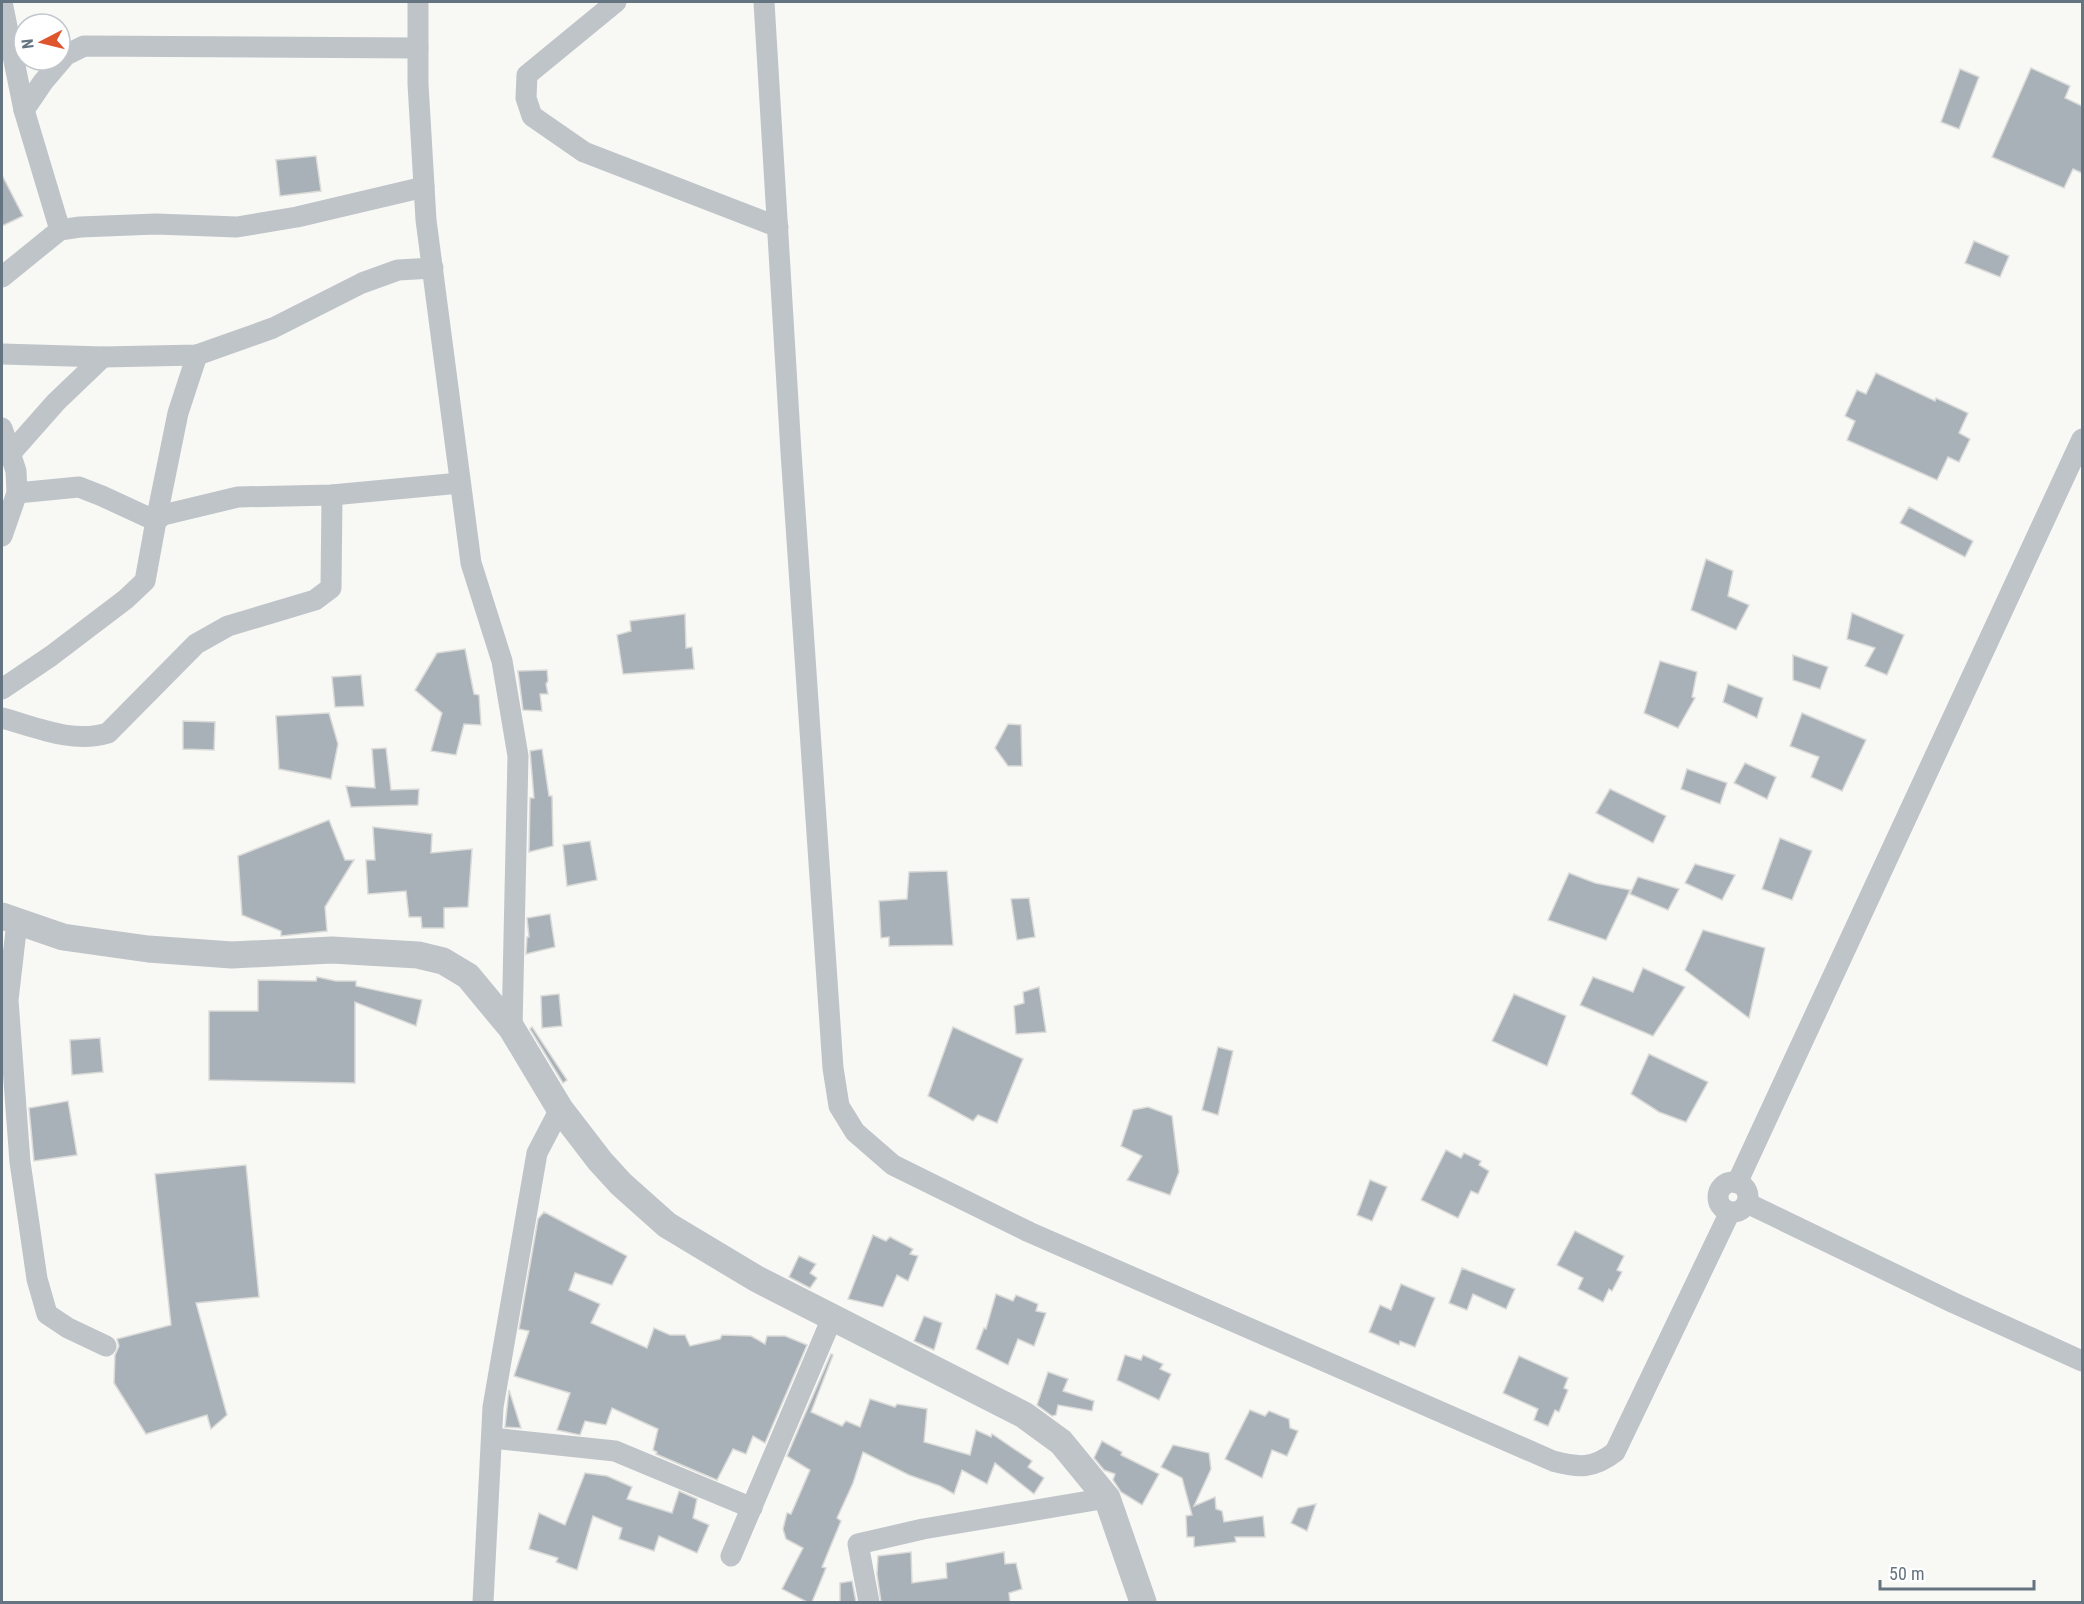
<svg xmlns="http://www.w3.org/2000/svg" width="2084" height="1604" viewBox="0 0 2084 1604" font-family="'Roboto Condensed',sans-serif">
<rect width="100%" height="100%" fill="#f8f8f5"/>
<g fill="#a8b1b7" stroke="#dadad8" stroke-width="1.5">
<path d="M2031 68 2070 86 2065 98 2082 106V173L2073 169 2064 188 1992 157Z"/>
<path d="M1960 69 1979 77 1959 129 1941 122Z"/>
<path d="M316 156 321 191 280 196 276 160Z"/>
<path d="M2 175 23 216 2 226Z"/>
<path d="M1974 241 2009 256 2000 277 1965 263Z"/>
<path d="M1876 373 1935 401 1936 398 1968 413 1959 433 1970 439 1959 462 1948 457 1937 480 1847 440 1855 421 1845 416 1857 390 1866 394Z"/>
<path d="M1909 507 1973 541 1965 557 1900 523Z"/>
<path d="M1706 559 1733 571 1728 596 1749 605 1736 630 1691 610Z"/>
<path d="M1852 613 1904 635 1887 675 1865 666 1875 648 1847 639Z"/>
<path d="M685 614 686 648 692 647 694 669 623 674 617 635 631 631 630 621Z"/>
<path d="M465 649 474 694 479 695 481 725 464 724 456 755 431 751 442 713 415 690 437 653Z"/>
<path d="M1793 655 1828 667 1820 689 1793 680Z"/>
<path d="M1660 661 1697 672 1692 697 1695 698 1678 728 1644 713Z"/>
<path d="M547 670 548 681 546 684 548 694H540L542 711 523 710 518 671Z"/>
<path d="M361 675 364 706 335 707 332 677Z"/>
<path d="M1728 684 1763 698 1757 718 1723 702Z"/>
<path d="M329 713 338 744 331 779 279 769 276 716Z"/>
<path d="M1802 713 1866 740 1842 791 1811 777 1819 757 1790 746Z"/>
<path d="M183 721 215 722 214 750 183 749Z"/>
<path d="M1008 724 1021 725 1022 766H1008L995 748Z"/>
<path d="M386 748 391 790 419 789 418 805 351 807 346 786 375 788 372 749Z"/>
<path d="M542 749 549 796H552L553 846 529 852 530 798H534L530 751Z"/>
<path d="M1745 763 1776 777 1767 799 1734 783Z"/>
<path d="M1687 769 1727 783 1720 804 1681 789Z"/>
<path d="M1610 789 1666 816 1653 843 1596 813Z"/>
<path d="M329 820 345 860H354L325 907 327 931 281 936V931L242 915 238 856Z"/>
<path d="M373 827 432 834 431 853 472 849 468 907 444 908V928H422L421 917H409L406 891 368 894 366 860H375Z"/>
<path d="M1780 838 1812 851 1792 900 1762 889Z"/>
<path d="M590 841 597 880 567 886 563 845Z"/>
<path d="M1695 864 1735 875 1722 900 1685 883Z"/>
<path d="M947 871 953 945 889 946V937L881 938 879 901 907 899 909 872Z"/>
<path d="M1569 873 1595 883 1630 890 1606 940 1548 920Z"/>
<path d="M1638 877 1679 889 1668 910 1630 894Z"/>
<path d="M1029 898 1035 937 1017 940 1011 899Z"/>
<path d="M550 914 555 947 526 954 527 937H529L527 918Z"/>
<path d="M1703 930 1765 948 1749 1018 1685 970Z"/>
<path d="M1643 968 1685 987 1653 1036 1580 1005 1593 977 1633 992Z"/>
<path d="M317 977 336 981H356V986L422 1000 416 1026 355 1002V1083L209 1080V1011H258V980L316 981Z"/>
<path d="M1039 987 1046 1032 1016 1034 1014 1006 1024 1003 1023 992Z"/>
<path d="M559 994 562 1026 542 1028 541 996Z"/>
<path d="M1514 994 1566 1016 1547 1066 1492 1041Z"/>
<path d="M532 1027 567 1080 563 1083 530 1029Z"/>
<path d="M953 1027 1023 1059 997 1123 978 1115 973 1121 928 1096Z"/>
<path d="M100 1038 103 1072 72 1075 70 1040Z"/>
<path d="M1218 1047 1233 1051 1218 1115 1202 1110Z"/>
<path d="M1649 1054 1708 1082 1686 1122 1659 1112 1631 1094Z"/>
<path d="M68 1101 77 1155 34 1161 29 1108Z"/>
<path d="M1148 1107 1172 1116 1179 1172 1170 1195 1127 1180 1142 1156 1121 1146 1133 1110Z"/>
<path d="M1446 1150 1461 1158 1464 1153 1481 1161 1479 1165 1489 1171 1478 1194 1471 1191 1458 1218 1421 1200Z"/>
<path d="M246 1165 259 1297 196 1303 227 1415 211 1429 207 1415 146 1434 114 1383 115 1355 119 1346 117 1339 171 1325 155 1174Z"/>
<path d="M1370 1180 1387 1187 1372 1221 1357 1215Z"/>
<path d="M544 1212 627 1256 612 1285 575 1273 569 1290 600 1304 591 1323 647 1348 654 1328 670 1335H685L690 1346 720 1339 722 1335 751 1336 765 1344 767 1336H785L807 1345 765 1443 753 1436 746 1454 733 1449 717 1480 656 1454 657 1452 653 1450 658 1429 612 1408 606 1425 585 1421 580 1435 557 1430 570 1393 514 1376 529 1331 519 1329 538 1219Z"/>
<path d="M1575 1231 1624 1256 1617 1270 1622 1272 1612 1291 1609 1289 1603 1302 1578 1289 1583 1278 1557 1265Z"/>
<path d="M873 1235 886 1241 890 1237 913 1249 910 1254 918 1256 908 1281 897 1275 883 1307 848 1299Z"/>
<path d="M799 1256 816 1264 810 1273 817 1278 810 1288 789 1277Z"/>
<path d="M1462 1268 1515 1289 1506 1309 1473 1294 1467 1310 1449 1303Z"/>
<path d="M1401 1284 1435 1298 1415 1347 1400 1341 1399 1345 1369 1332 1380 1305 1391 1310Z"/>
<path d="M996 1294 1013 1301 1016 1295 1038 1304 1036 1311 1046 1313 1034 1346 1018 1339 1008 1365 976 1349 984 1328 986 1329Z"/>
<path d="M924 1316 942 1323 934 1350 914 1341Z"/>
<path d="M831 1354 833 1355 811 1412 842 1426 846 1421 860 1427 870 1399 895 1407 897 1404 927 1409 924 1442 970 1455 976 1430 991 1437 992 1434 1032 1461 1028 1467 1044 1478 1034 1494 995 1463 987 1484 962 1470 954 1494 940 1486 909 1475 863 1452 853 1483 837 1518 841 1521 822 1567 826 1568 812 1602H807L782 1589 803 1548 786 1539 783 1529 787 1513 791 1514 810 1470 787 1456Z"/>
<path d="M1125 1355 1141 1360 1143 1355 1163 1364 1160 1369 1171 1374 1159 1400 1117 1380Z"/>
<path d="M1519 1356 1568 1378 1564 1388 1568 1390 1559 1412 1555 1410 1548 1426 1534 1420 1538 1409 1503 1393Z"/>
<path d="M1048 1372 1068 1379 1063 1391 1094 1401 1092 1411 1058 1405 1056 1415 1052 1416 1037 1405Z"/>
<path d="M509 1390 521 1428 505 1427Z"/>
<path d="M1250 1410 1265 1416 1269 1411 1289 1419 1290 1428 1298 1431 1287 1456 1272 1450 1262 1478 1225 1459Z"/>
<path d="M1102 1441 1122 1452 1121 1455 1159 1474 1142 1505 1121 1492 1113 1480 1115 1474 1104 1470 1094 1458Z"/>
<path d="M1173 1445 1209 1453 1211 1469 1194 1506 1215 1497 1216 1509 1222 1511 1224 1522 1263 1516 1265 1537H1235L1236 1542 1194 1547V1537H1187L1186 1516 1192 1515 1182 1478 1161 1467Z"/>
<path d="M585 1473 607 1476 632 1487 627 1499 672 1513 679 1491 697 1499 693 1518 709 1525 697 1553 659 1536 654 1551 619 1539 622 1528 593 1516 577 1570 556 1562 558 1558 529 1549 539 1513 565 1525Z"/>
<path d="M1316 1504 1307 1531 1291 1523 1298 1508Z"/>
<path d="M911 1552 912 1583 947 1578 946 1563 1004 1552 1005 1564 1016 1563 1022 1589 1009 1593 1010 1602H881L877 1574 878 1556Z"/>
<path d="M852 1581 856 1602H840V1583Z"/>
</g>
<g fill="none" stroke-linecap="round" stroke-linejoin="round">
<g stroke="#bfc4c8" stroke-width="21">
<path d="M2 2 24 110 60 230"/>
<path d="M418 2V84L426 220 471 563 502 661 518 756 512 1029"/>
<path d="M616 2 527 75 526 98 532 116 584 152 778 227"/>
<path d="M764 2 791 452 833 1068 839 1106 855 1132 893 1165 1029 1232 1553 1461C1579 1468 1593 1469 1615 1452L1730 1212"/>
<path d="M24 110 43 82 66 55 84 46 418 48"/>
<path d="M2 277 60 230 80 227 156 224 237 227 297 217 424 187"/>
<path d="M2 354 103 357 197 355 273 328 362 283 398 270 433 268"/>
<path d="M2 428 16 471 17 493 2 536"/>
<path d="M2 455 10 454 56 402 103 357"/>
<path d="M17 493 79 487 102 496 156 521 178 413 197 355"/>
<path d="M2 689 51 656 126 599 145 581 156 521 163 515 238 497 332 495 460 483"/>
<path d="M2 718C35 727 73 744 108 733L196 644 228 626 315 600 331 588 332 495"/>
<path d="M17 922 8 1000 20 1162 37 1279 47 1314 68 1328 106 1346"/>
<circle cx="1733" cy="1197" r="15"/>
<path d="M1737 1183 2082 439"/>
<path d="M1747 1203 1954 1303 2082 1361"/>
<path d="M492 1438 615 1451 752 1508"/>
<path d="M731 1556 832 1318"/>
<path d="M483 1602 493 1407 537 1153 560 1109"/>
<path d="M869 1602 858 1544 923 1529 1107 1498"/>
</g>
<path stroke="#bfc4c8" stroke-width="27" d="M2 916 63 937 148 949 232 955 332 950 418 955 443 961 468 976 512 1029 560 1109 600 1161 621 1184 667 1225 757 1279 1024 1415 1061 1442 1107 1498 1143 1602"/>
</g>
<rect width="2084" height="1604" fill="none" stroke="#647480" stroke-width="6"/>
<g transform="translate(42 42) rotate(263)"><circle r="28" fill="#ffffff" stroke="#c1c7cc" stroke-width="1.5"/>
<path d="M0-4.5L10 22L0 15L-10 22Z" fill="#df552e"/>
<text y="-9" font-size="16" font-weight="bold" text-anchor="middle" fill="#647480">N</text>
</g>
<path d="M1880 1580v9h154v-9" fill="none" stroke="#647480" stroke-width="3"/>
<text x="1889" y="1580" font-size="18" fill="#647480" stroke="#ffffff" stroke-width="4.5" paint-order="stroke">50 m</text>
</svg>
